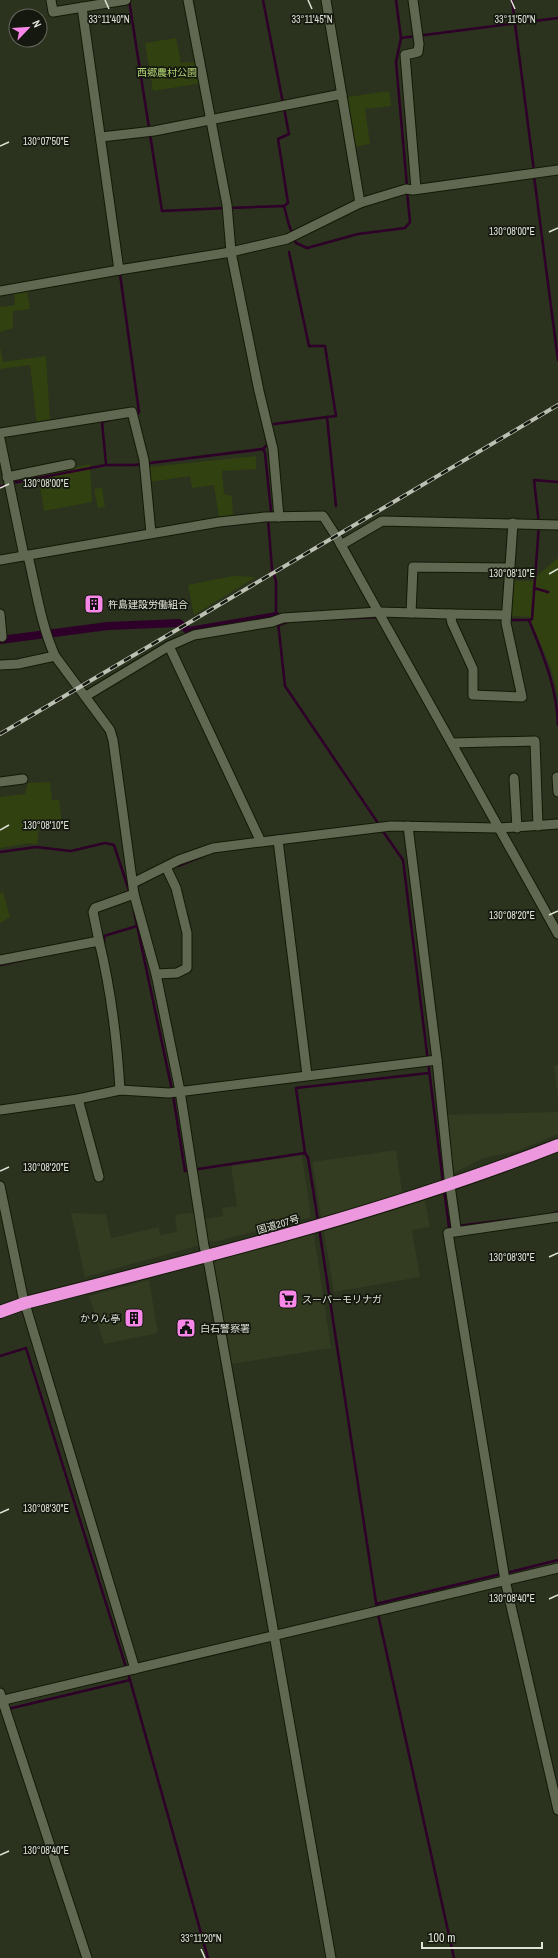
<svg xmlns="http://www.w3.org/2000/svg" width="558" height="1958" viewBox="0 0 558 1958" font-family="'Archivo Narrow','Noto Sans JP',sans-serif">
<rect width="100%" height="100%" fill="#2b321e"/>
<g fill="#333c21">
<path d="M554 1065H558V1100Z"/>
<path d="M558 1112V1134L517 1151 484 1158 445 1177 438 1115Z"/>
<path d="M396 1150 404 1206 425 1200 430 1227 412 1230 420 1277 334 1292 312 1162Z"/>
<path d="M302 1155 311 1217 214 1242 208 1241 203 1219 223 1216 222 1208 237 1206 231 1166Z"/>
<path d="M195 1212 200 1245 85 1277 71 1213 106 1214 111 1238 159 1227 160 1235 177 1232 175 1215Z"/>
<path d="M314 1234 331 1348 232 1364 214 1264 218 1259Z"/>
<path d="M149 1280 158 1333 104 1344 89 1296Z"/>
</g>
<g fill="#324110">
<path d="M176 38 181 63 198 61 202 83 153 91 145 43Z"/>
<path d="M389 91 391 106 365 109 370 144 353 147 347 97Z"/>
<path d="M27 290 30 309 13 311V328L0 332V307L15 305 14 293Z"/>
<path d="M0 347 3 362 46 356 50 422 37 425 30 365 0 369Z"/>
<path d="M256 456V469L222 471 224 494 232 496 233 516 219 518 214 485 192 488 190 476 150 482 149 467Z"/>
<path d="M90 464 92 502 44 511 38 475Z"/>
<path d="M102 487 105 507 98 508 94 489Z"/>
<path d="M558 558V696L551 668 529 617 510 616 512 581H531Z"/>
<path d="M233 576 256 577 194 615 188 585Z"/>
<path d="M50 782 52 800H59L62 823 39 826 37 845 31 843 0 848V797L25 794 28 783Z"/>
<path d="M3 892 10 917 0 923V893Z"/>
</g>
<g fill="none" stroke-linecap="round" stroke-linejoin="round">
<g stroke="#2e0029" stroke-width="2.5">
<path d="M129 0 162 211 225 208"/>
<path d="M263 0 289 134 278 139 288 203 284 206"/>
<path d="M396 0 401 38 396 62 407 186"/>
<path d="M512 0 534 171"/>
<path d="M401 38 558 18"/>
<path d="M534 176 558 360"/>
<path d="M230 208 284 206 289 225 296 243 307 248 358 234 405 228 410 222 407 191"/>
<path d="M289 252 309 346H325L336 416 327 417 336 506"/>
<path d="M120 274 139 412 136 415"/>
<path d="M274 424 327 417"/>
<path d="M263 449 268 444 267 442"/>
<path d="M106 464 102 422 110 420"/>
<path d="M12 483 106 465H134L263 449 265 453 271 511 270 515"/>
<path d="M0 487 7 484"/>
<path d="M268 519 272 569 276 581V617"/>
<path d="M534 588 548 592"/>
<path d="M332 619 379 617"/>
<path d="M508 620H529L532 619 539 524 534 480 558 482"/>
<path d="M529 620C543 655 557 687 558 725"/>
<path d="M278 622 285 686 380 826"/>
<path d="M279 625 287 622"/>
<path d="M382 830 403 860 443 1182"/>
<path d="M0 852 36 847 71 851 105 843 114 845 130 894"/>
<path d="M178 866 203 856"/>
<path d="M135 887 148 880"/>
<path d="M134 911 172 1090"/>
<path d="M102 943 104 942V936L137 926"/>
<path d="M0 965 27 959"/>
<path d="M173 1095 185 1171 305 1153"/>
<path d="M444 1189 449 1227 515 1219"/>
<path d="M550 1214 558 1212"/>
<path d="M318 1221 308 1158 305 1153 296 1088 429 1073"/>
<path d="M319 1228 377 1609"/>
<path d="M0 1356 26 1348 130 1680 208 1958"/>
<path d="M506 1573 558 1560"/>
<path d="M376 1604 501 1574"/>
<path d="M378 1614 454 1958"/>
<path d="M8 1709 130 1680"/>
</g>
<path stroke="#2e0029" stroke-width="8" d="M0 640 108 626 179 623 189 631 276 616"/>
<g stroke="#131907" stroke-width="11">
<g id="street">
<path d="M51 0 53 12 126 0"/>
<path d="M188 0 227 205 231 252 259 391 273 449 279 517"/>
<path d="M326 0 360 203"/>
<path d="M413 0 419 44 418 52 405 55 416 189"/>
<path d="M82 7 119 270"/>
<path d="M101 137 154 131 342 94"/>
<path d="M0 291 119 270 231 252 287 239 360 203 406 189 413 190 558 170"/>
<path d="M0 433 132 412 144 460 151 533"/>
<path d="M0 439 24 556"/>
<path d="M7 477 71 464"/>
<path d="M341 545 382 521 558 525"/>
<path d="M28 556C36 589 41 625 55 656L110 730 113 740 134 894 156 974 180 1091 204 1246 209 1265 331 1958"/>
<path d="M0 560 219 522 265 517 323 516 336 536 558 934"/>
<path d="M411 613 413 567 509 568"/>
<path d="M0 614 2 637"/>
<path d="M450 614 505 615"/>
<path d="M169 646 261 842 391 826 499 828 558 824"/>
<path d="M0 665 18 664 55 656"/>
<path d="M86 696 169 646 194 635 272 622 283 618 379 612 450 614 452 623 473 669V695L522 697 506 623 513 523"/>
<path d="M452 743 535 741 538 826"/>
<path d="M557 777 558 792"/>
<path d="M514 778 517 828"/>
<path d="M0 782 23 779"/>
<path d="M408 826 437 1060 449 1178 456 1228 458 1231"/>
<path d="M278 840 307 1075"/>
<path d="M133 883 179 860 213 848 260 842"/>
<path d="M99 941 93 912 95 908 134 894"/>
<path d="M0 960 99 941C111 990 117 1039 120 1090"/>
<path d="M156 974 177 973 187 968V933L176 888 166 867"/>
<path d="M78 1099 99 1177"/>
<path d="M0 1110 78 1099 120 1090 169 1093 437 1060"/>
<path d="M0 1186 23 1297 135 1669"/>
<path d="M558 1217 448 1233 505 1580 558 1810"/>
<path d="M0 1693 87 1958"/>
<path d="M0 1701 558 1568"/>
</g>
</g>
<g stroke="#131907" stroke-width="14">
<path id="highway" d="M0 1312 25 1303C205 1257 385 1213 558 1145"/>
</g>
<use href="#street" stroke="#606852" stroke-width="9"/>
<use href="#highway" stroke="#ec97de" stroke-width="12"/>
<g stroke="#bcc1b3" stroke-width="4">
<path id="rail" d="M0 734 558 405"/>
</g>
<use href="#rail" stroke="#15180f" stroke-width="2.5" stroke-dasharray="8" stroke-linecap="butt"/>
</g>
<path fill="none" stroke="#dee3d6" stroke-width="1.5" d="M105 0 109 9M308 0 312 9M511 0 515 9M0 146 9 142M549 232 558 228M0 488 9 484M549 574 558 569M0 830 9 825M549 915 558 911M0 1171 9 1167M549 1257 558 1253M0 1513 9 1509M549 1599 558 1595M0 1855 9 1851M201 1949 205 1958"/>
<defs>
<g id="building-square" transform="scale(1)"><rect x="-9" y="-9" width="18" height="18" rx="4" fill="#f987e8" stroke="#15180f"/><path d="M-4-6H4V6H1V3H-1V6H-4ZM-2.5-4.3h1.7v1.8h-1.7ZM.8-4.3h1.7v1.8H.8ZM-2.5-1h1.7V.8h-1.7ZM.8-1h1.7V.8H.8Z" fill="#111"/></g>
<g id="supermarket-square" transform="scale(1)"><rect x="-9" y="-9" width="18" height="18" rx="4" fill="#f987e8" stroke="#15180f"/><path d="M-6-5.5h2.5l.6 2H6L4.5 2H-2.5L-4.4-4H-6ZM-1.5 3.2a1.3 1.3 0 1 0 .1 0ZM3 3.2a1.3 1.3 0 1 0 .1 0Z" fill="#111"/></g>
<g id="civic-square" transform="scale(1)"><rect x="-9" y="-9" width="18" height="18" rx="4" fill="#f987e8" stroke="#15180f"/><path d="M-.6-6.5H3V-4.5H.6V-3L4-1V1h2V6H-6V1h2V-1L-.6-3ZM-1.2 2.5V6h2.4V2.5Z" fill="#111"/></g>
</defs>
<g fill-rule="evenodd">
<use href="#building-square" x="94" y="604"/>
<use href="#supermarket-square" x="288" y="1299"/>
<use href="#building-square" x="134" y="1318"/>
<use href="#civic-square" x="186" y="1328"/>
</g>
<g text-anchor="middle" stroke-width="3.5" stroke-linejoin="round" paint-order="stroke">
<g font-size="10" fill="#b4d574" stroke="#15180f">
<text x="167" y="76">西郷農村公園</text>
</g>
<g font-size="10" fill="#dee3d6" stroke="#15180f" text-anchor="start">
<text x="108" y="608">杵島建設労働組合</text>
<text x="302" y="1303">スーパーモリナガ</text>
<text x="120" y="1322" text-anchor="end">かりん亭</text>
<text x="200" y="1332">白石警察署</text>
</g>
<g font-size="10" fill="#dee3d6" stroke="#15180f">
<text transform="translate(278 1224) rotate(-16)" y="4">国道207号</text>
</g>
</g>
<g font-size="10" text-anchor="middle" fill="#dee3d6" stroke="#15180f" stroke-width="3.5" stroke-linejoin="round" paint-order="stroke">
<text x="109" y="23">33°11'40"N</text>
<text x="312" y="23">33°11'45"N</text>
<text x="515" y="23">33°11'50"N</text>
<text x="46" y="145">130°07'50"E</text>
<text x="512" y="235">130°08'00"E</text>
<text x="46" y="487">130°08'00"E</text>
<text x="512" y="577">130°08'10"E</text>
<text x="46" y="829">130°08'10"E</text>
<text x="512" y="919">130°08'20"E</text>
<text x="46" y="1171">130°08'20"E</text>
<text x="512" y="1261">130°08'30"E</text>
<text x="46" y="1512">130°08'30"E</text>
<text x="512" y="1602">130°08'40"E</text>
<text x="46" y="1854">130°08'40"E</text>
<text x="201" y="1942">33°11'20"N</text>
</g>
<g transform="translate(28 28) rotate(65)"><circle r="19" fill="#15180f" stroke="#65695f"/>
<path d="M0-3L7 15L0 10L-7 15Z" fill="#f987e8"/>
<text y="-6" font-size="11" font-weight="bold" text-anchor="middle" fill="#dee3d6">N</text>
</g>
<path d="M422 1942v6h120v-6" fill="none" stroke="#dee3d6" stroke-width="2"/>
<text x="428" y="1942" font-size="12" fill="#dee3d6" stroke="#15180f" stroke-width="3" paint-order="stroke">100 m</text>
</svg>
